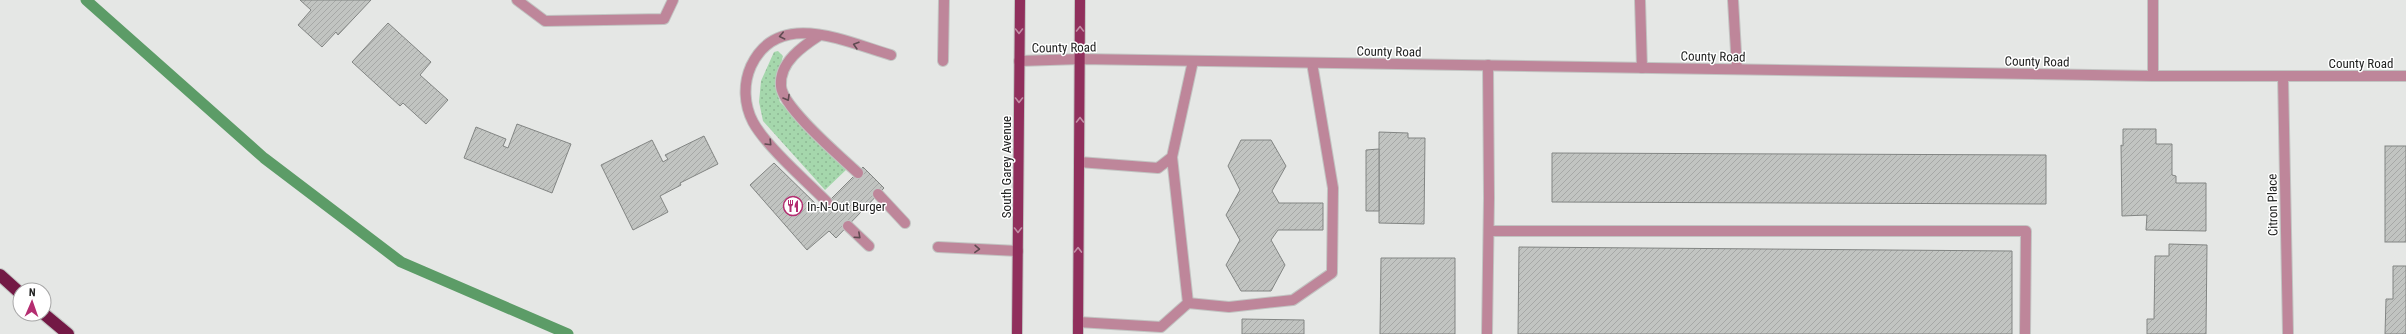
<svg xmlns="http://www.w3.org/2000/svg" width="2406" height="334" viewBox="0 0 2406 334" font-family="'Roboto Condensed',sans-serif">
<defs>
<pattern id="green-dots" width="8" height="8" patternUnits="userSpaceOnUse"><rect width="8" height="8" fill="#a5d7ac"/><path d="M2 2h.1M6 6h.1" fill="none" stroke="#8eb894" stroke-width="1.8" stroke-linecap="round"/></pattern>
<pattern id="building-hatch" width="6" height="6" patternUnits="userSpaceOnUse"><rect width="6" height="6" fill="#c1c4c1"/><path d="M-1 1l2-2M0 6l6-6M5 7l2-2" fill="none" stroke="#a6a8a6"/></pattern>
</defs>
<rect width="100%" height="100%" fill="#e5e7e5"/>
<path fill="url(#green-dots)" d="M778 51 783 56 775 86 780 102 847 169 825 190 763 121 759 102 761 81 774 52Z"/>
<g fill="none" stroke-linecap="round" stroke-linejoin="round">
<path stroke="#5c9c67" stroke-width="11" d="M86 0 264 158 401 262 568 334"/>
</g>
<g fill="url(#building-hatch)" stroke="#828583">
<path d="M300 0H371L338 35 336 32 322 47 298 25 311 10Z"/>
<path d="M388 23 431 62 420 75 448 100 426 124 403 103 400 106 352 62Z"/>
<path d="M517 124 571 144 552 193 464 158 476 127 506 139 503 146 508 148Z"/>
<path d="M2123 129H2156V144H2172V175L2176 176V183H2206V231L2146 230 2147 215 2122 216 2121 145 2123 146Z"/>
<path d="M1379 132 1408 133V138H1425L1424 224 1379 223Z"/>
<path d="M704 136 718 164 680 183 681 185 660 196 668 212 633 230 601 165 652 140 663 162 668 159 665 155Z"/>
<path d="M1241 140H1271L1286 166 1272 191 1279 203H1323V230H1278L1271 240 1285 265 1271 291H1241L1226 265 1240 240 1226 215 1240 190 1228 166Z"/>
<rect x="2385" y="146" width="21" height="96"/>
<path d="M1379 149V211H1366V150Z"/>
<path d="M1552 153 2046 155V204L1552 202Z"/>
<path d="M774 163 821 209 863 167 884 188 836 238 829 231 807 250 750 185Z"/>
<path d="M2169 244 2207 245 2206 334H2147V319H2154L2155 256H2169Z"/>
<path d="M1519 247 2012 251V334H1518Z"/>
<path d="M1381 258H1455V334H1380Z"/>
<path d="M2393 266H2406V334H2385L2386 299H2393Z"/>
<path d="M1242 319 1304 320V334H1242Z"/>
</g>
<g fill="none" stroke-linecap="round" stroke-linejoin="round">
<g stroke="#c2c4c2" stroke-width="12">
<g id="service">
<path d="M1640 0 1642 68"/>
<path d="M1733 0 1737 69"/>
<path d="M820 35C803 46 779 62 781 86 782 107 841 157 858 173"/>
<path d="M943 61 944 0"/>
<path d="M2153 76V0"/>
<path d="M1079 162 1158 168 1172 157 1193 61"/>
<path d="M878 194 905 223"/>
<path d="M827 202C806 181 766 146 753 122 744 105 743 84 751 66 778 8 846 42 891 55"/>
<path d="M848 226 869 246"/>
<path d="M1489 231H2026L2025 334"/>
<path d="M938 247 1018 251"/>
<path d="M1188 303 1229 307 1293 300 1332 273 1333 188 1312 63"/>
<path d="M1078 322 1161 327 1188 303 1172 157"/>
<path d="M1487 334 1489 198 1488 65"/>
</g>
</g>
<g stroke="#c2c4c2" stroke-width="12">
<path id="minor" d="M2283 76 2288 334"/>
</g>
<g stroke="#c2c4c2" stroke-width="12">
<g id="tertiary">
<path d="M517 0 545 21 664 19 673 0"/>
<path d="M1019 61 1080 59 2153 76H2406"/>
</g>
</g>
<g stroke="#c2c4c2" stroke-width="12">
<g id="primary">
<path d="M1017 334 1020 0"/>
<path d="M1078 334 1080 0"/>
</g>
</g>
<g stroke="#c2c4c2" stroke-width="14">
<g id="motorway">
<path d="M0 275 20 293"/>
<path d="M44 314 68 334"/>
</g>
</g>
<use href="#service" stroke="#be869a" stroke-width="10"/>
<use href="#minor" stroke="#be869a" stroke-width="10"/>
<use href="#tertiary" stroke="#be869a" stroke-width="10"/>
<use href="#primary" stroke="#902f5c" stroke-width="10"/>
<use href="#motorway" stroke="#731945" stroke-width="12"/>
</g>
<defs><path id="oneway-chevron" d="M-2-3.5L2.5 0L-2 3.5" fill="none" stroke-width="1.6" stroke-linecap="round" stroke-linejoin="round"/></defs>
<g stroke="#c28da5">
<use href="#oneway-chevron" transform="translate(1080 29) rotate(-90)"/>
<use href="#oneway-chevron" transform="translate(1019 31) rotate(90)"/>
<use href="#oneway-chevron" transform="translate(1019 100) rotate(90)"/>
<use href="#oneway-chevron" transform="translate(1080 120) rotate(-90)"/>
<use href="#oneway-chevron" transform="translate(1018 230) rotate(90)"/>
<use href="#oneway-chevron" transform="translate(1078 250) rotate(-89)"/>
</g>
<g stroke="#604b52">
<use href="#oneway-chevron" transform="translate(782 36) rotate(167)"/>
<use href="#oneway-chevron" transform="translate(856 45) rotate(-164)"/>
<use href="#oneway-chevron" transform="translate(787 98) rotate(60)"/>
<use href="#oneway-chevron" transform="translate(769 143) rotate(46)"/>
<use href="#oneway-chevron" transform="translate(858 236) rotate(42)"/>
<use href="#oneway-chevron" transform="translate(977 249) rotate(2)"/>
</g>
<defs>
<g id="restaurant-ring" transform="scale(1)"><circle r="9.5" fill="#fff" stroke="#b42d70" stroke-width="1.5"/><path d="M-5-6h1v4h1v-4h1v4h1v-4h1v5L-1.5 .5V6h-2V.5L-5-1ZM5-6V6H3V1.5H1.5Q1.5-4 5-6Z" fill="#b42d70"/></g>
</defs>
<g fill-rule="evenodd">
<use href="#restaurant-ring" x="793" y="206"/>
</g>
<g text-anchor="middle" stroke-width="3" stroke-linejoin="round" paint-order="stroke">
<g font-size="13" fill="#222322" stroke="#fff">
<text transform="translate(1064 47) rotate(-1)" y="5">County Road</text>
<text transform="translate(1389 51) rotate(1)" y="5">County Road</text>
<text transform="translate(1713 56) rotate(1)" y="5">County Road</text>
<text transform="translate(2037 61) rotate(1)" y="5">County Road</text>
<text x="2361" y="68">County Road</text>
<text transform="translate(1006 167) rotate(-90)" y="5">South Garey Avenue</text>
<text transform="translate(2272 205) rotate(-91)" y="5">Citron Place</text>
</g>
<g font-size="13" fill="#222322" stroke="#fff" text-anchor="start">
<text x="807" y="211">In-N-Out Burger</text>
</g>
</g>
<g transform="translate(32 302) rotate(2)"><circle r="19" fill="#ffffff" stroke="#a7a7a7"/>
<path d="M0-3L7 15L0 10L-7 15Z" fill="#b42d70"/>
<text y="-6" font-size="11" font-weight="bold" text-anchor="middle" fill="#222322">N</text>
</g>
</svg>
